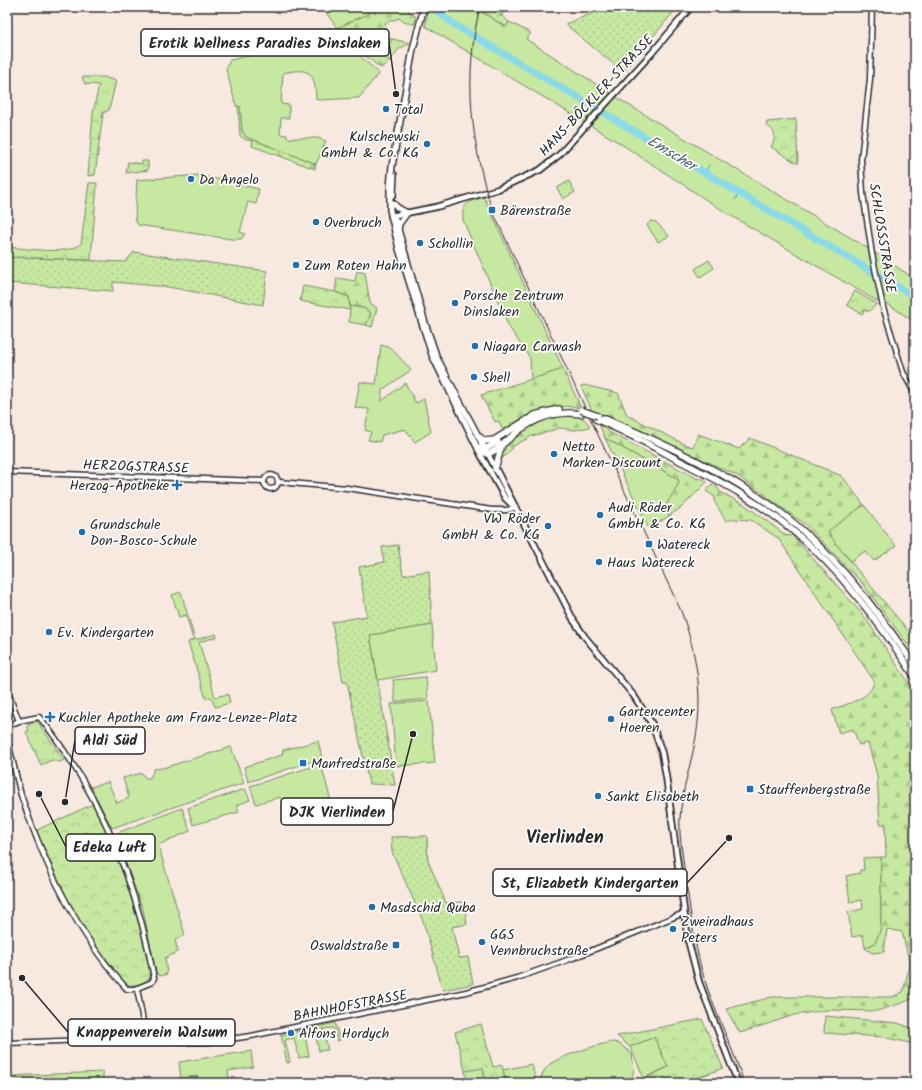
<svg xmlns="http://www.w3.org/2000/svg" width="922" height="1090" viewBox="0 0 922 1090" font-family="Kalam,sans-serif">
<defs>
<pattern id="forest-firs" width="22" height="20" patternUnits="userSpaceOnUse"><rect width="22" height="20" fill="#c6e8a1"/><path d="M5 1l3.5 6h-7zM16 11l3.5 6h-7z" fill="#aac78b"/></pattern>
<pattern id="park-crowns" width="20" height="18" patternUnits="userSpaceOnUse"><rect width="20" height="18" fill="#c6e8a1"/><path d="M2 6a3 3 0 1 1 6 0M12 15a3 3 0 1 1 6 0" fill="none" stroke="#aac78b"/></pattern>
<pattern id="garden-dots" width="8" height="8" patternUnits="userSpaceOnUse"><rect width="8" height="8" fill="#c6e8a1"/><path d="M2 2h.1M6 6h.1" fill="none" stroke="#aac78b" stroke-width="1.8" stroke-linecap="round"/></pattern>
</defs>
<rect width="100%" height="100%" fill="#f7e8e0"/>
<filter id="ink" filterUnits="userSpaceOnUse"><feTurbulence type="fractalNoise" baseFrequency=".025" numOctaves="2"/><feDisplacementMap in="SourceGraphic" scale="8" xChannelSelector="R" yChannelSelector="G"/><feConvolveMatrix kernelMatrix="1 2 1 2 8 2 1 2 1" color-interpolation-filters="sRGB"/></filter>
<g filter="url(#ink)">
<g fill="#c6e8a1" stroke="#788a66">
<path d="M322 7H386C369 12 354 21 337 28Z"/>
<path d="M429 7H474L506 27 509 22 531 33 526 39 627 104 866 247 915 279V322L886 303 882 304 728 214 618 142 425 26Z"/>
<path d="M392 39 410 43 399 49 390 61 382 55Z"/>
<path d="M343 41 379 73 359 98 319 100 316 99C315 72 310 67 283 73L281 104 289 105V118H281L280 134 287 135V138H317L326 141 316 164 246 137 242 131 240 107 236 106 226 69 230 60 309 43 316 54C326 55 334 47 343 41Z"/>
<path d="M199 175 259 189 256 204 248 202 240 232 245 234 241 239H231L138 225 135 219 137 180Z"/>
<path d="M484 197 563 369 531 380 530 358 509 327 463 220C461 203 469 202 484 197Z"/>
<path d="M651 221 656 222 669 236 658 242 647 225Z"/>
<path d="M709 260 714 268 700 277 695 269Z"/>
<path d="M350 306 364 308 371 313 366 325 349 322Z"/>
<path d="M381 345 391 348 411 370 382 390V401L405 383 416 403 424 399 431 432 415 442 405 429 382 435 380 442 368 440 371 432 365 430 369 409 355 408 360 382 376 384Z"/>
<path d="M605 438 678 479 679 483 666 509 669 516 658 523 648 527Z"/>
<path d="M864 505 896 546 874 561 865 551 851 561 836 544 827 530Z"/>
<path d="M181 592 195 640 216 634 217 637 199 642 215 697 228 694 230 703 215 707 211 697 206 699 188 642 193 640 186 615 179 617 172 595Z"/>
<path d="M432 625 436 670 378 680 370 635Z"/>
<path d="M426 677 428 699 395 702 393 680Z"/>
<path d="M429 701 435 763 396 766 391 704Z"/>
<path d="M318 741 322 758 248 782 244 767 282 755 283 750Z"/>
<path d="M231 747 244 783 112 828 91 787 108 782 117 803 129 798 123 778 142 773 145 778H150L154 769 163 768Z"/>
<path d="M321 764 332 805 291 819 280 797 256 804 250 786Z"/>
<path d="M245 789 250 800 237 805 239 812 193 825 188 808Z"/>
<path d="M182 808 190 831 158 845 185 935 175 940 178 952 165 958 167 974 160 976 156 972 143 910 116 836 117 833Z"/>
<path d="M881 857V929L875 943 865 948 863 935 852 937 848 912 863 909 862 900 850 902 846 876 860 873V870H864L863 858Z"/>
<path d="M335 1023 340 1040 337 1041 334 1028 323 1029 328 1050 319 1051 315 1033 305 1035 309 1056 299 1058 294 1038 285 1040 290 1062 287 1063 281 1035Z"/>
<path d="M654 1037 668 1067 644 1078 630 1047Z"/>
<path d="M613 1042 620 1044 632 1054 634 1070 632 1077 634 1083H539C542 1075 544 1069 550 1064 559 1057 601 1043 613 1042Z"/>
<path d="M251 1051 253 1067 228 1071 230 1083H198L197 1076 181 1078 179 1062Z"/>
<path d="M532 1064 536 1083H506L503 1070Z"/>
<path d="M483 1067 486 1083H468L465 1071Z"/>
<path d="M103 1072V1083H7V1076Z"/>
</g>
<g fill="url(#forest-firs)" stroke="#788a66">
<path d="M386 7H404L416 17 414 24 404 22 399 18 385 23 388 38 392 39 382 55 390 61 381 68 353 47 337 28C354 21 369 12 386 7Z"/>
<path d="M486 7H512L501 15 509 22 506 27 484 13Z"/>
<path d="M329 27 343 41 326 53 316 54 309 43 316 39Z"/>
<path d="M238 106H240L242 131 246 137 316 164 315 169 252 146 253 141 246 140 240 136Z"/>
<path d="M357 271 365 273 370 303 377 308 372 327 366 325 371 313 364 308 350 306 349 297 335 292 337 278 355 281Z"/>
<path d="M563 369 581 408C561 404 542 407 524 417 517 421 510 428 502 429L499 421 495 422 481 395Z"/>
<path d="M584 385 618 393 627 415 684 444 693 447 698 434 739 449 750 438 842 476 864 505 828 531 836 544 910 633 915 640V654L862 583 806 525 738 476 613 418 592 411 581 386Z"/>
<path d="M564 414C576 416 584 415 590 427L575 430 560 428 532 436 515 445 502 459 499 457C507 432 540 420 564 414Z"/>
<path d="M599 424 606 428 609 432 698 479 701 478 707 482 682 507 669 516 666 505 679 483 678 479 605 438Z"/>
<path d="M712 484 717 487 720 492 745 505 787 536 792 535 864 616 915 692V997L905 1002 877 1011 827 1010 794 1015 740 1033 726 1009 772 997H892L903 992 910 964 902 932 887 929 884 952 872 953 865 948 875 943 881 928V857H886L885 824H880L877 775 868 743 859 745 853 729 839 733 832 710C847 703 872 699 874 681L778 538 751 520 733 519 726 521 714 501 715 497 706 491Z"/>
<path d="M825 1016 897 1023 915 1029V1044L882 1037 824 1033Z"/>
</g>
<g fill="url(#park-crowns)" stroke="#788a66">
<path d="M82 77H104L116 81 109 110 103 113 95 175 88 176 93 113 99 85 85 84Z"/>
<path d="M796 119 798 164 771 147C776 138 777 131 766 125L767 122Z"/>
<path d="M142 161H148V170L126 173 128 162 142 164Z"/>
<path d="M569 181 575 192 563 199 557 188Z"/>
<path d="M89 183H97L91 260 7 257V247C26 248 66 256 81 244Z"/>
<path d="M303 286 335 292 349 297 350 310 300 301Z"/>
<path d="M855 291 877 304 868 312 865 310 862 314 847 305Z"/>
<path d="M37 721 64 760 60 762 52 760 41 765 26 732 29 731 27 726Z"/>
<path d="M91 805 94 806C99 816 105 826 109 836 128 882 141 928 151 976 146 985 135 987 126 984L87 935 69 903 37 832 39 829Z"/>
<path d="M702 1019 723 1068 684 1083H636L668 1067 654 1037 630 1047 617 1036Z"/>
<path d="M481 1024 493 1067 502 1065 506 1083H486L483 1068 465 1071 455 1032Z"/>
</g>
<g fill="url(#garden-dots)" stroke="#788a66">
<path d="M609 7H678L623 72 565 24Z"/>
<path d="M134 252 267 271 263 305 168 287 113 282V291L7 283V257L125 262Z"/>
<path d="M398 545 403 575 429 571 432 625 370 635 395 785 369 784 347 682H343L332 622 367 616 359 567 384 562 382 547Z"/>
<path d="M427 836 428 861 446 903 464 902 467 924 452 927 459 958 468 957 473 984 443 990 423 921 392 852 391 837Z"/>
</g>
<g fill="none" stroke-linecap="round" stroke-linejoin="round">
<g stroke="#65949d" stroke-width="1">
<path d="M705 172 709 165"/>
<path d="M735 200 739 193"/>
</g>
<path stroke="#8bdae9" stroke-width="7" d="M431 7 455 25 915 297"/>
<g stroke="#2b2b2b" stroke-width="7">
<g id="tertiary">
<path d="M872 7 870 79 861 160 863 193 872 254 883 307 903 372 915 394"/>
<path d="M7 472 264 481"/>
<circle cx="271" cy="482" r="7"/>
<path d="M279 482 347 488 492 510H507L514 508"/>
<path d="M7 690 19 721"/>
<path d="M7 726 19 721 39 717C56 736 69 758 82 779 119 842 141 907 154 978L152 982 135 989H127C77 935 44 864 21 795 16 776 12 757 7 739"/>
<path d="M137 988 146 1038"/>
<path d="M7 1043 138 1038 186 1042H209L251 1036 466 992 517 978 573 958 684 913"/>
</g>
</g>
<g stroke="#2b2b2b" stroke-width="8">
<g id="secondary">
<path d="M391 216 436 207 498 189 540 170 559 155 651 54 691 7"/>
<path d="M487 452 574 621 585 637 634 696 652 724 662 753 666 776 688 940 699 982 738 1083"/>
<path d="M481 455 505 498 513 506"/>
</g>
</g>
<g stroke="#2b2b2b" stroke-width="8">
<g id="primary">
<path d="M424 7 413 49 392 166 390 187V210L399 249 432 355 481 455"/>
<path d="M393 195 394 175"/>
<path d="M393 203 398 208 407 213 399 224 398 230"/>
<path d="M395 219 425 323 437 358 485 449 483 452"/>
</g>
</g>
<g stroke="#2b2b2b" stroke-width="8">
<g id="motorway">
<path d="M603 418C669 445 750 483 803 531 847 570 882 618 915 666"/>
<path d="M596 419C625 432 653 446 680 461 722 482 763 504 798 535 843 573 883 628 915 677"/>
<path d="M478 436 485 441 494 440 535 415 559 409"/>
<path d="M480 448 487 454C498 451 502 444 510 438 530 420 554 410 581 414"/>
<path d="M485 449 498 442"/>
<path d="M495 469 501 448"/>
</g>
</g>
<use href="#tertiary" stroke="#fff" stroke-width="4"/>
<use href="#secondary" stroke="#fff" stroke-width="4.5"/>
<use href="#primary" stroke="#fff" stroke-width="5"/>
<use href="#motorway" stroke="#fff" stroke-width="5.5"/>
<path stroke="#2b2b2b" stroke-width="1" d="M480 7C463 76 471 143 492 210L681 611C697 653 704 698 695 742 689 773 678 802 680 834 682 855 685 875 688 895 692 924 696 953 705 981 716 1015 733 1048 744 1083"/>
<g stroke="#2b2b2b" stroke-width="8" stroke-linecap="butt">
<path id="motorway-bridge" d="M581 410 598 416"/>
</g>
<use href="#motorway-bridge" stroke="#fff" stroke-width="5.5"/>
</g>
</g>
<g fill="#1f6fb2" stroke="#fff" stroke-width="1.5">
<circle cx="386" cy="109" r="4"/>
<circle cx="427" cy="144" r="4"/>
<circle cx="191" cy="179" r="4"/>
<rect x="488" y="206" width="8" height="8" rx="2"/>
<circle cx="316" cy="222" r="4"/>
<circle cx="420" cy="243" r="4"/>
<circle cx="296" cy="265" r="4"/>
<circle cx="455" cy="303" r="4"/>
<circle cx="475" cy="346" r="4"/>
<circle cx="474" cy="377" r="4"/>
<circle cx="554" cy="454" r="4"/>
<path d="M175 479h4v4h4v4h-4v4h-4v-4h-4v-4h4z"/>
<circle cx="600" cy="515" r="4"/>
<circle cx="548" cy="526" r="4"/>
<circle cx="82" cy="532" r="4"/>
<rect x="645" y="540" width="8" height="8" rx="2"/>
<circle cx="599" cy="562" r="4"/>
<circle cx="49" cy="632" r="4"/>
<path d="M48 711h4v4h4v4h-4v4h-4v-4h-4v-4h4z"/>
<circle cx="611" cy="719" r="4"/>
<rect x="299" y="759" width="8" height="8" rx="2"/>
<rect x="746" y="785" width="8" height="8" rx="2"/>
<circle cx="598" cy="796" r="4"/>
<circle cx="372" cy="907" r="4"/>
<circle cx="673" cy="929" r="4"/>
<circle cx="482" cy="942" r="4"/>
<rect x="392" y="941" width="8" height="8" rx="2"/>
<circle cx="291" cy="1033" r="4"/>
</g>
<g text-anchor="middle" stroke-width="3.5" stroke-linejoin="round" paint-order="stroke">
<g font-size="14" fill="#2b2b2b" stroke="#fff">
<text transform="translate(596 95) rotate(-47)" y="5">HANS-BÖCKLER-STRASSE</text>
<text transform="translate(883 238) rotate(81)" y="5">SCHLOSSSTRASSE</text>
<text transform="translate(136 466) rotate(2)" y="5">HERZOGSTRASSE</text>
<text transform="translate(350 1005) rotate(-11)" y="5">BAHNHOFSTRASSE</text>
</g>
<g font-size="14" fill="#2b2b2b" stroke="#fff" text-anchor="start">
<text x="394" y="114">Total</text>
<text x="419" y="141" text-anchor="end">Kulschewski<tspan x="419" dy="16">GmbH &amp; Co. KG</tspan></text>
<text x="199" y="184">Da Angelo</text>
<text x="500" y="215">Bärenstraße</text>
<text x="324" y="227">Overbruch</text>
<text x="428" y="248">Schollin</text>
<text x="304" y="270">Zum Roten Hahn</text>
<text x="463" y="300">Porsche Zentrum<tspan x="463" dy="16">Dinslaken</tspan></text>
<text x="483" y="351">Niagara Carwash</text>
<text x="482" y="382">Shell</text>
<text x="562" y="451">Netto<tspan x="562" dy="16">Marken-Discount</tspan></text>
<text x="169" y="490" text-anchor="end">Herzog-Apotheke</text>
<text x="608" y="512">Audi Röder<tspan x="608" dy="16">GmbH &amp; Co. KG</tspan></text>
<text x="540" y="523" text-anchor="end">VW Röder<tspan x="540" dy="16">GmbH &amp; Co. KG</tspan></text>
<text x="90" y="529">Grundschule<tspan x="90" dy="16">Don-Bosco-Schule</tspan></text>
<text x="657" y="549">Watereck</text>
<text x="607" y="567">Haus Watereck</text>
<text x="57" y="637">Ev. Kindergarten</text>
<text x="619" y="716">Gartencenter<tspan x="619" dy="16">Hoeren</tspan></text>
<text x="58" y="722">Kuchler Apotheke am Franz-Lenze-Platz</text>
<text x="311" y="768">Manfredstraße</text>
<text x="758" y="794">Stauffenbergstraße</text>
<text x="606" y="801">Sankt Elisabeth</text>
<text x="380" y="912">Masdschid Quba</text>
<text x="681" y="926">Zweiradhaus<tspan x="681" dy="16">Peters</tspan></text>
<text x="490" y="939">GGS<tspan x="490" dy="16">Vennbruchstraße</tspan></text>
<text x="388" y="950" text-anchor="end">Oswaldstraße</text>
<text x="299" y="1038">Alfons Hordych</text>
</g>
<g font-size="15" font-style="italic" fill="#486064" stroke="#fff">
<text transform="translate(672 153) rotate(31)" y="5">Emscher</text>
</g>
<g font-size="18" font-weight="bold" fill="#2b2b2b" stroke="#fff">
<text x="565" y="843">Vierlinden</text>
</g>
</g>
<path fill="none" stroke="#2b2b2b" stroke-width="1.5" d="M396 94L389 42M65 802L75 740M413 734L393 811M39 794L66 847M729 838L687 883M22 978L68 1032"/>
<g fill="#2b2b2b" stroke="#fff" stroke-width="1.5">
<circle cx="396" cy="94" r="4"/>
<circle cx="65" cy="802" r="4"/>
<circle cx="413" cy="734" r="4"/>
<circle cx="39" cy="794" r="4"/>
<circle cx="729" cy="838" r="4"/>
<circle cx="22" cy="978" r="4"/>
</g>
<g fill="#fff" stroke="#2b2b2b" stroke-width="1.5">
<rect x="141" y="29" width="248" height="27" rx="4"/>
<rect x="75" y="727" width="70" height="27" rx="4"/>
<rect x="281" y="798" width="112" height="27" rx="4"/>
<rect x="66" y="834" width="89" height="27" rx="4"/>
<rect x="493" y="869" width="194" height="27" rx="4"/>
<rect x="68" y="1019" width="167" height="27" rx="4"/>
</g>
<g font-size="15" text-anchor="middle" font-weight="bold" fill="#2b2b2b">
<text x="265" y="48">Erotik Wellness Paradies Dinslaken</text>
<text x="110" y="745">Aldi Süd</text>
<text x="337" y="817">DJK Vierlinden</text>
<text x="110" y="852">Edeka Luft</text>
<text x="590" y="888">St, Elizabeth Kindergarten</text>
<text x="152" y="1037">Knappenverein Walsum</text>
</g>
<rect width="922" height="1090" fill="none" stroke="#fff" stroke-width="24"/>
<rect x="12" y="12" width="898" height="1066" fill="none" stroke="#2b2b2b" stroke-width="1.5" filter="url(#ink)"/>
</svg>
